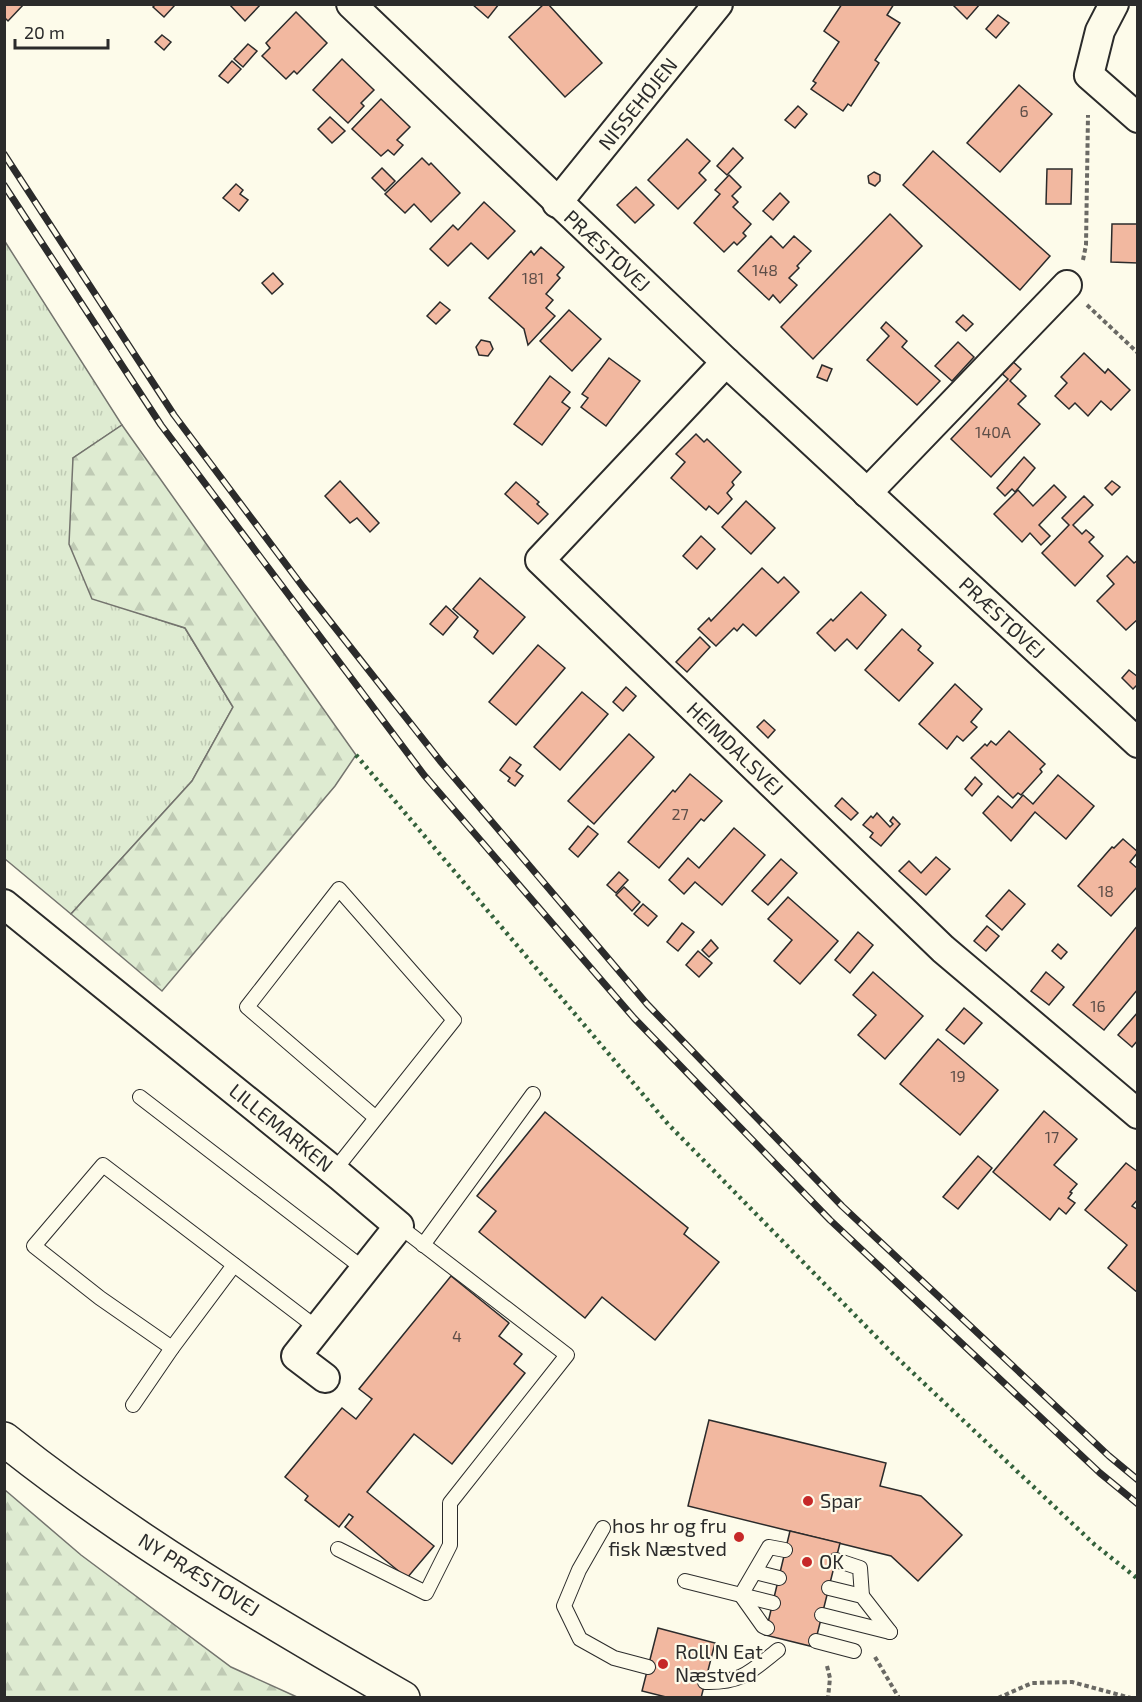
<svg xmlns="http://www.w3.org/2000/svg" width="1142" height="1702" viewBox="0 0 1142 1702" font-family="'Exo 2',sans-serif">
<defs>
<pattern id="grass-tufts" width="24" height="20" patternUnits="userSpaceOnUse" patternTransform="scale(1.5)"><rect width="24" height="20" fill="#deebd1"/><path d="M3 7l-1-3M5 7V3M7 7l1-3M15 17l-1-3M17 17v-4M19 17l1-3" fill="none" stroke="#bfcab4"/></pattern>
<pattern id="forest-firs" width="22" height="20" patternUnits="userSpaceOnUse" patternTransform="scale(1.5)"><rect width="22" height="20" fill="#deebd1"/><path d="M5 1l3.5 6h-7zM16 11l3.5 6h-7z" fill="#bfcab4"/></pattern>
</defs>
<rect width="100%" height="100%" fill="#fdfbea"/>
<path fill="url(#grass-tufts)" stroke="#74746e" stroke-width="1.5" d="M4 240 122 425 73 458 92 598 185 628 233 707 192 781 71 914 5 859Z"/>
<g fill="url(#forest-firs)" stroke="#74746e" stroke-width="1.5">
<path d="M122 425 356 755 335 786 162 991 71 914 192 781 233 707 185 628 92 599 69 544 73 458Z"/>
<path d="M5 1490 81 1555 231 1667 297 1697H5Z"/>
</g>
<g fill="#f2b8a0" stroke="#2b2b2b" stroke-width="1.5">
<path d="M4 4H24L8 21 4 17Z"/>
<path d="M156 4H175V5L164 17 153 7Z"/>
<path d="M229 4H261L245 21Z"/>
<path d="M472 4H499L488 18Z"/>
<path d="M544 4H548L602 63 565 97 509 37Z"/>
<path d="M842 4H894L887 15 900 23 875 60 879 63 851 106 848 104 843 111 811 89 816 83 813 81 839 42 824 31Z"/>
<path d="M952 4H980L967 19Z"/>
<path d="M296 12 327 43 297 74 294 71 286 79 262 56 270 48 266 43Z"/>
<path d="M998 15 1009 23 996 38 986 29Z"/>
<path d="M162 35 171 42 164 50 155 42Z"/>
<path d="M248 44 257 51 243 67 234 59Z"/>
<path d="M342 59 374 90 361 103 364 106 348 123 313 90Z"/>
<path d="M232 61 241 69 228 83 219 76Z"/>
<path d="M1019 85 1052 114 1000 172 967 143Z"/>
<path d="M381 99 410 127 397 140 403 145 394 155 388 150 381 156 352 129Z"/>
<path d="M798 106 807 114 795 128 785 120Z"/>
<path d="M330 117 345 131 332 143 318 129Z"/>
<path d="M687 139 710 161 699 173 706 180 678 209 648 180Z"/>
<path d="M733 148 743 158 727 175 717 166Z"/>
<path d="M933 151 1050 256 1020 290 903 185Z"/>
<path d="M422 158 429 165 431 163 460 193 431 222 414 204 405 213 385 194Z"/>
<path d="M382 168 395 181 385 191 372 178Z"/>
<path d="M1047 169H1072L1071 204H1046Z"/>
<path d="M874 172 880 175V181L875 186 869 183 868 176Z"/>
<path d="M729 175 741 187 732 196 738 202 733 207 751 224 743 233 746 236 737 245 734 242 724 252 694 223 720 194 715 190Z"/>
<path d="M236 184 243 190 240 194 248 200 239 211 223 198Z"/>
<path d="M636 187 654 205 635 223 617 205Z"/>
<path d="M780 193 789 202 773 220 763 211Z"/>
<path d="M484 202 515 231 488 259 471 243 448 266 430 249 453 225 458 230Z"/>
<path d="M890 214 922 246 813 359 781 327Z"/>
<path d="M1112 224H1138V263L1111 262Z"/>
<path d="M771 236 783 248 794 236 811 251 797 266 799 268 789 278 797 285 780 303 773 295 769 300 738 271Z"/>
<path d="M541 247 564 267 557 275 560 278 546 294 553 300 546 308 555 316 528 345 524 329 489 298 531 251 534 255Z"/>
<path d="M273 273 283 284 272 294 262 283Z"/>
<path d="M440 302 450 310 436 324 427 316Z"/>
<path d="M569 310 601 339 572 371 540 341Z"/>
<path d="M963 315 973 324 966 331 956 322Z"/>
<path d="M886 322 907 341 902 347 940 381 917 405 867 360 889 336 881 328Z"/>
<path d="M481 340 490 342 493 349 488 356 479 355 476 347Z"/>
<path d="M958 342 974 357 952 381 935 366Z"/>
<path d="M1084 353 1105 373 1108 369 1130 390 1111 410 1101 401 1088 416 1075 403 1069 409 1055 396 1067 383 1061 377Z"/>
<path d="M609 358 640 381 606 426 581 407 588 398 582 394Z"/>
<path d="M1010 359 1021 369 1010 381 1026 396 1018 404 1040 424 991 477 951 439 1008 379 999 371Z"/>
<path d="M822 365 832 369 827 381 817 377Z"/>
<path d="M550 376 570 392 562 402 570 408 542 445 514 424Z"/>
<path d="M696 434 704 442 707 439 741 472 732 482 734 485 727 493 732 499 718 514 709 506 706 510 671 478 685 462 676 454Z"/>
<path d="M1024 457 1035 468 1015 492 1012 489 1005 496 997 488Z"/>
<path d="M340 481 379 523 370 532 357 518 350 523 325 496Z"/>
<path d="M1112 481 1120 487 1112 495 1105 488Z"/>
<path d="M516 482 539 502 537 504 548 514 538 524 505 494Z"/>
<path d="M1054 485 1066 497 1039 525 1050 536 1041 545 1030 533 1022 542 994 514 1018 490 1033 506Z"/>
<path d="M1084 496 1093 505 1073 525 1082 534 1086 530 1094 537 1089 542 1103 556 1075 586 1042 553 1069 525 1062 518Z"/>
<path d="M746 501 775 528 751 554 722 527Z"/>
<path d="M701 536 715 549 697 569 683 556Z"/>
<path d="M1127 556 1134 563 1138 560V619L1126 630 1097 601 1114 584 1107 576Z"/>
<path d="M762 568 778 583 784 577 799 592 756 636 743 624 737 631 734 628 716 646 698 629 709 618 711 621Z"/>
<path d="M480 578 525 617 493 654 474 637 478 631 453 609Z"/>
<path d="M861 592 886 615 857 649 847 639 835 651 817 633 831 619 833 621Z"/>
<path d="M446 606 458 617 443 635 430 624Z"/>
<path d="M902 629 921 646 918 650 933 663 899 701 865 670Z"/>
<path d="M700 637 710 647 687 672 676 662Z"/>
<path d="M538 645 565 668 516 725 489 702Z"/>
<path d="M1129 670 1138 677V684L1133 689 1122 678Z"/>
<path d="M955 684 982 709 971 722 977 727 963 741 957 736 947 749 919 724Z"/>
<path d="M626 687 636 696 623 711 613 702Z"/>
<path d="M582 692 608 714 560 770 534 747Z"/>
<path d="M764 720 775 730 768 738 757 727Z"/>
<path d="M1009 731 1045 764 1040 769 1042 772 1021 795 1018 793 1013 798 971 758 985 744 987 746 991 741 996 745Z"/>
<path d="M629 734 654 757 594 824 568 801Z"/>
<path d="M510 757 521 765 516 771 523 776 515 786 508 781 510 778 500 770Z"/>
<path d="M690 774 722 801 704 821 701 819 659 868 628 842 673 790 675 792Z"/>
<path d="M1058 775 1094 806 1066 839 1035 812 1011 841 983 813 998 796 1012 808 1023 795 1033 804Z"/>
<path d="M975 777 982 784 972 796 965 789Z"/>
<path d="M842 798 858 813 851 820 835 806Z"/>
<path d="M877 813 890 827 893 824 890 821 893 817 900 824 881 846 870 837 873 833 863 825 871 816 873 818Z"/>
<path d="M588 826 598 834 578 857 569 849Z"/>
<path d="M734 828 765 855 722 905 695 882 684 894 669 880 688 858 699 868Z"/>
<path d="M1123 839 1138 852 1130 862 1138 869V886L1111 916 1078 886 1112 847 1114 848Z"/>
<path d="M936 857 950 869 926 895 899 871 909 861 921 873Z"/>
<path d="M781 859 797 873 768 905 752 891Z"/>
<path d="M619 872 628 880 616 893 607 885Z"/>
<path d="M624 887 640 902 632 911 616 895Z"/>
<path d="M1009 890 1025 904 1002 930 986 916Z"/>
<path d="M788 897 838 941 800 984 774 961 792 940 768 919Z"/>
<path d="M643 904 657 916 648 926 634 914Z"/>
<path d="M682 923 694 932 678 951 667 942Z"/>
<path d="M1138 925V989L1104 1030 1073 1005Z"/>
<path d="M987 926 999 936 986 951 974 941Z"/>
<path d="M858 932 873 945 850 973 835 960Z"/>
<path d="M711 940 718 948 709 957 702 950Z"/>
<path d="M1058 944 1067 952 1061 959 1052 951Z"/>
<path d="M698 951 712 963 699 977 686 965Z"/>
<path d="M873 972 923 1016 885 1059 858 1035 876 1015 853 995Z"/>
<path d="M1046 972 1064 987 1049 1005 1031 991Z"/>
<path d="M964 1008 982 1023 964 1044 946 1030Z"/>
<path d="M1138 1012V1040L1132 1047 1118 1035Z"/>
<path d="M938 1039 998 1090 960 1135 900 1084Z"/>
<path d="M1044 1111 1077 1139 1054 1165 1077 1184 1070 1192 1072 1193 1068 1198 1075 1203 1066 1214 1059 1208 1050 1220 993 1172Z"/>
<path d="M545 1112 688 1228 684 1234 719 1262 655 1340 602 1297 585 1318 479 1232 496 1211 477 1196Z"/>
<path d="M978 1156 992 1168 958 1209 943 1197Z"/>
<path d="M1126 1163 1138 1172V1199L1132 1206 1138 1210V1293L1108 1268 1127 1245 1085 1210Z"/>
<path d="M451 1276 509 1323 499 1336 522 1354 514 1364 525 1373 452 1464 414 1434 367 1492 434 1546 407 1578 345 1527 353 1517 349 1514 339 1527 305 1500 308 1496 285 1477 342 1408 356 1419 372 1399 359 1389Z"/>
<path d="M709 1420 886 1463 880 1486 921 1496 962 1535 918 1581 891 1556 688 1506Z"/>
<path d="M790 1531 840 1543 814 1647 765 1635Z"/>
<path d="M658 1628 715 1643 701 1698H670L642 1691Z"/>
</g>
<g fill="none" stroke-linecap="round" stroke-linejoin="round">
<g stroke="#2b2b2b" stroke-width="16">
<g id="lane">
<path d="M140 1097 364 1269"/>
<path d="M334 1171 454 1020 339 889 247 1007 376 1118"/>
<path d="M423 1245 533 1094"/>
<path d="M172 1348 100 1298 34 1246 103 1165 317 1328"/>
<path d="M133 1405 172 1348 234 1265"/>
<path d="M603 1528 579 1570 564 1606 580 1639 614 1658 648 1667"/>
<path d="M338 1549 426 1593 450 1545V1503L567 1355 399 1226"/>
<path d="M836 1560 860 1568 862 1596"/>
<path d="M755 1572 779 1578"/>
<path d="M685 1581 773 1603"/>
<path d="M829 1588 862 1596 890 1632"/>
<path d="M822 1615 890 1632"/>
<path d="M767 1628 763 1626 741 1595 769 1547 785 1550"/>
<path d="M816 1641 854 1651"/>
<path d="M705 1682C742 1683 750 1672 778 1650"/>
</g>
</g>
<g stroke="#2b2b2b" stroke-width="32">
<g id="street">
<path d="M351 4 726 362 1138 743"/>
<path d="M1114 4 1100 31 1089 75 1138 118"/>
<path d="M557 203 718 4"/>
<path d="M726 362 540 560 943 949 1138 1114"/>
<path d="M867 493 1067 285"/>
<path d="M4 904 340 1176 399 1226 296 1356 325 1378"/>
</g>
</g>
<g stroke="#2b2b2b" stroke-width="36">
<path id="secondary" d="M4 1439C128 1538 265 1619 403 1698"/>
</g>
<g stroke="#6a6964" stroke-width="4" stroke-dasharray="4.5 3" stroke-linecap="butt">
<path d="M1083 260 1086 245 1088 115"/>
<path d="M1087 305 1138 353"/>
<path d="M875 1657 899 1698"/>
<path d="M827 1666 830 1678 828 1698"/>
<path d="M998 1698 1032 1683 1072 1682 1131 1698"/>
</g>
<use href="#lane" stroke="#fdfbea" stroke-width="14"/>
<use href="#street" stroke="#fdfbea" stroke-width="28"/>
<use href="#secondary" stroke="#fdfbea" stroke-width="33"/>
<g stroke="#2b2b2b" stroke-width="7">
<g id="rail">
<path d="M4 154 174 415 303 587 441 762 647 1004 842 1206 1109 1456 1138 1480"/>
<path d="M4 185 161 425 424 775 634 1018 830 1220 1100 1473 1138 1504"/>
</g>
</g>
<use href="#rail" stroke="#fdfbea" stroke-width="4.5" stroke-dasharray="14" stroke-linecap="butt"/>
<path stroke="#34623c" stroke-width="4.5" stroke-dasharray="3 4.5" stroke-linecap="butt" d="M356 755 668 1124 893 1354 1094 1544 1138 1579"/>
</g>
<g fill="#c62828" stroke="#fdfbea" stroke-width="2">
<circle cx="808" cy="1501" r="6"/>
<circle cx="739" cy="1537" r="6"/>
<circle cx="807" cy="1562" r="6"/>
<circle cx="663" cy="1664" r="6"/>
</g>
<g text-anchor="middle" stroke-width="4.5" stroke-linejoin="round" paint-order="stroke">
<g font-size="16" fill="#5d4e48">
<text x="1024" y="117">6</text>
<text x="765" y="276">148</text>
<text x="533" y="284">181</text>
<text x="993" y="438">140A</text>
<text x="680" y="820">27</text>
<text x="1106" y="897">18</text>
<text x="1098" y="1012">16</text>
<text x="958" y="1082">19</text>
<text x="1052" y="1143">17</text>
<text x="457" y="1342">4</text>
</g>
<g font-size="20" fill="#2b2b2b" stroke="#fdfbea">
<text transform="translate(638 104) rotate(-51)" y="7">NISSEHØJEN</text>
<text transform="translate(607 251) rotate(43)" y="7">PRÆSTØVEJ</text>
<text transform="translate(1002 618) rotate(43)" y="7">PRÆSTØVEJ</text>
<text transform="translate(735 749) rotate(44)" y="7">HEIMDALSVEJ</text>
<text transform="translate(281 1128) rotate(39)" y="7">LILLEMARKEN</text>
<text transform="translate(199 1575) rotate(32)" y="7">NY PRÆSTØVEJ</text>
</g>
<g font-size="20" fill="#2b2b2b" stroke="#fdfbea" text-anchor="start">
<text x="820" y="1508">Spar</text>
<text x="727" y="1533" text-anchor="end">hos hr og fru<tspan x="727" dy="23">fisk Næstved</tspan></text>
<text x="819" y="1569">OK</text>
<text x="675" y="1659">Roll N Eat<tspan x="675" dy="23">Næstved</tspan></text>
</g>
</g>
<rect width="1142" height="1702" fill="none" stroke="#2b2b2b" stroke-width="12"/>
<path d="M15 39v9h93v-9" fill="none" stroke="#2b2b2b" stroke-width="3"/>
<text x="24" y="39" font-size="18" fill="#2b2b2b" stroke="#fdfbea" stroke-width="4.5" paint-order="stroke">20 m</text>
</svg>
